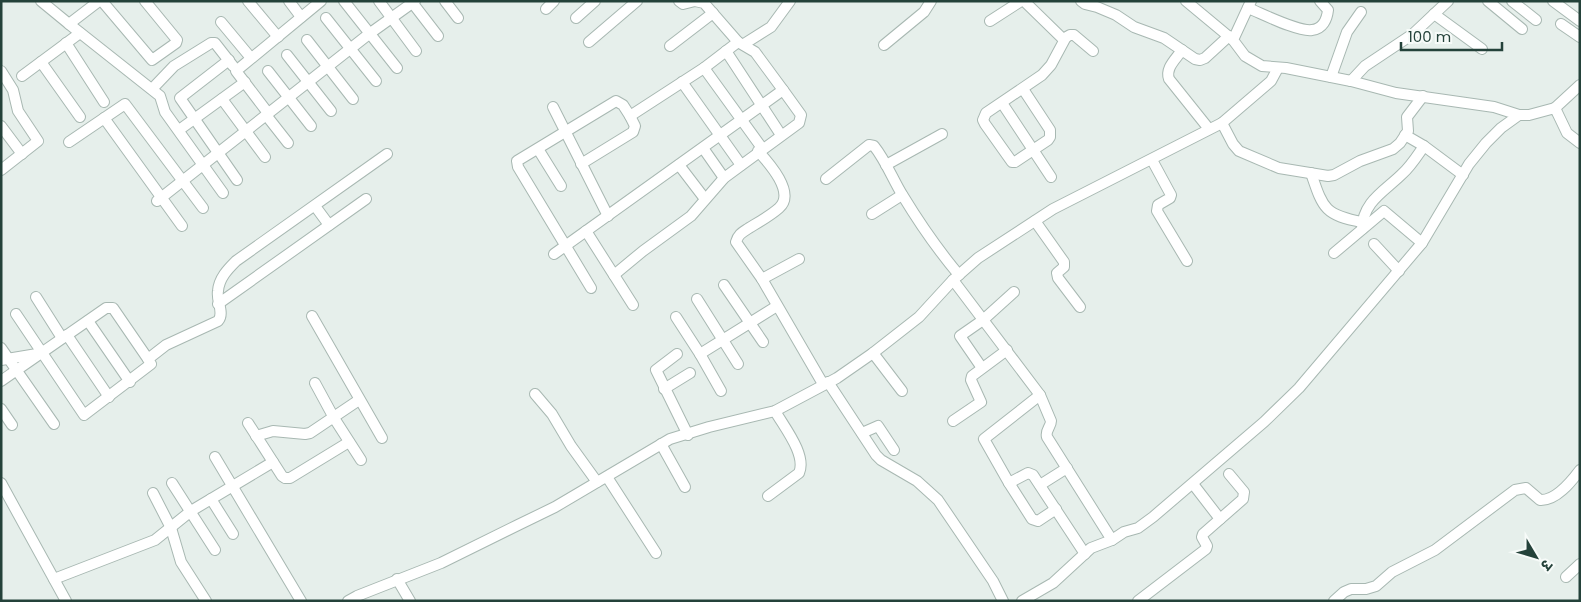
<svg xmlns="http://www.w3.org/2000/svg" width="1581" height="602" viewBox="0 0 1581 602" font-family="Poppins,'Noto Sans Devanagari',sans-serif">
<rect width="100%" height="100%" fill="#e6efeb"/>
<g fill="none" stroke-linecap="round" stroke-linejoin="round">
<g stroke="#a8b8b2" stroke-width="12">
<g id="minor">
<path d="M41 1 69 24 99 1"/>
<path d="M102 1 152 60 176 43 177 40 145 1"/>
<path d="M248 1 278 37"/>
<path d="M289 1 301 17"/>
<path d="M344 1 397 68"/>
<path d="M379 1 416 51"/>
<path d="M411 1 438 36"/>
<path d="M445 1 458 18"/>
<path d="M1024 1 1063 39 1070 35H1074L1093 51"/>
<path d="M1081 1 1085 4 1097 7 1116 15 1134 27 1164 38 1195 59 1200 60 1205 58 1229 36"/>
<path d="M1186 1 1233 40"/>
<path d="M1488 1 1522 29"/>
<path d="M1512 1 1536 20"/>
<path d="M1553 1 1580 21"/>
<path d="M1248 8C1263 14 1298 32 1312 30 1323 29 1327 19 1328 10L1320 1"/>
<path d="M546 9 554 1"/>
<path d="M1434 14 1482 49"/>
<path d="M326 18 376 81"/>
<path d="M576 18 595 1"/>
<path d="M990 21 1021 1"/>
<path d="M221 22 251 58"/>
<path d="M69 24 160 96 165 112 223 193"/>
<path d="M1561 24 1580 37"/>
<path d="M307 40 353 99"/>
<path d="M589 42 637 1"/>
<path d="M66 43 104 102"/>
<path d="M744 44 771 27 790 1"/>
<path d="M884 45 924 12 931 1"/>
<path d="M670 46 713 13"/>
<path d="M1182 50C1176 59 1165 68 1169 79L1209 129"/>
<path d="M726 51 781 135"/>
<path d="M287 55 331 111"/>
<path d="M229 60 180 98 237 180"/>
<path d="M41 62 80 117"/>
<path d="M704 68 762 148"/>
<path d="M1 71 13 90 18 111 38 141 1 170"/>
<path d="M268 71 311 126"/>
<path d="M22 76 80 33"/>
<path d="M1331 77 1347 32 1361 12"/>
<path d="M1351 81 1365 66 1413 34 1448 1"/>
<path d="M682 82 741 165"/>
<path d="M152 89 174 66 211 43H215L233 66"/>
<path d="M1023 89 1050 130V137L1048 140 1015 162H1012L985 124 983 120 986 113 1042 75 1051 65 1065 39"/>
<path d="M222 99 265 157"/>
<path d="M1002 103 1051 177"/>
<path d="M553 107 608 216"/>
<path d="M1555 108 1580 85"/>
<path d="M268 113 236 71 321 1"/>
<path d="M266 115 288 143"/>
<path d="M1519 115H1529L1555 108 1567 133 1580 143"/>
<path d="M104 118 182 226"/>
<path d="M1222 123 1233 144 1239 151 1279 168 1328 176 1334 175 1360 161 1393 149 1400 143 1408 131 1407 117 1423 96"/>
<path d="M1 126 22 154"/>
<path d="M179 130 245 82"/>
<path d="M1405 135 1424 146 1463 175"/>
<path d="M69 142 125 104 203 208"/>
<path d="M703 148 724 178"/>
<path d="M538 149 561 186"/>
<path d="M758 151C769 163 796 193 779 208 770 216 759 222 749 228 743 232 738 234 736 242L762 279 823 384"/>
<path d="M1152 160 1171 195 1170 198 1158 205 1157 211 1187 261"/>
<path d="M581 164 633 132 635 126 630 116"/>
<path d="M679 165 705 199"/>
<path d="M886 165 942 134"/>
<path d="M1311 173C1323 208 1324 215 1362 222"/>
<path d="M826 179 869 145 874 146C886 161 893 180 903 196 920 224 938 250 959 275"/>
<path d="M157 201 369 34 415 1"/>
<path d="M315 206 329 225"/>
<path d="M872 214 902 195"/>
<path d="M1035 221 1064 262V267L1057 273 1058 278 1080 307"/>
<path d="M1362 229C1363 201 1385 191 1402 174 1411 166 1417 156 1424 146"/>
<path d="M586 231 633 305"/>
<path d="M1374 244 1399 271"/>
<path d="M1334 253 1384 211 1422 243"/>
<path d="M554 254 783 90 755 52 738 42 704 3 695 1 683 4 679 1"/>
<path d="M614 275 643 251 691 216 724 178 799 123 801 115 783 90"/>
<path d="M762 279 799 259"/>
<path d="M953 280 1040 395 1051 421C1051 427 1045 430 1047 437L1112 540"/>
<path d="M724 285 763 342"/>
<path d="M591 288 518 167 517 161 616 101 623 105 630 116 704 68 738 42"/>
<path d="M36 297 62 338"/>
<path d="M697 299 738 364"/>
<path d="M218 304 366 199"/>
<path d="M16 314 84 415 151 364 148 359 166 345 218 321C225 313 216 301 218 291 219 278 228 269 236 261L387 154"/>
<path d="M312 316 382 438"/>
<path d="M676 317 700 354 721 391"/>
<path d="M88 321 130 382"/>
<path d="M67 335 109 397"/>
<path d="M1 348 54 424"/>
<path d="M873 353 902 391"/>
<path d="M677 354 656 370 688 435"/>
<path d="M700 354 777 306"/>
<path d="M1 360 37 354"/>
<path d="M982 368 960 336 983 320 1014 292"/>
<path d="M1 381 106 308H113L148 359"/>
<path d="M828 382 876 455 881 460 917 481 938 500 993 581 1003 601"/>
<path d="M315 383 334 418 361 460"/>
<path d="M664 389 690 373"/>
<path d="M535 394 552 414 571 446 597 482"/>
<path d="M1040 395 984 439 1009 483 1032 519 1038 521 1056 509"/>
<path d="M1 409 12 425"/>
<path d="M953 421 981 402 971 380 972 376 1007 350"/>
<path d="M248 423 282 476 285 478H290L349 442"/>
<path d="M862 433 878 426 894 450"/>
<path d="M256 436 273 431 305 434 310 433 359 400"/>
<path d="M661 444 685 487"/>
<path d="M215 457 301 601"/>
<path d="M607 477 656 553"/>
<path d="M1 483 66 601"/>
<path d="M172 483 215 550"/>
<path d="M1009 483 1028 473 1033 475 1085 554"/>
<path d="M1193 484 1220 519"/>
<path d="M1040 485 1067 468"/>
<path d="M153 493 171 528 181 562 206 601"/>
<path d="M768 496 799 473C807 455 784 427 775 411"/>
<path d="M211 499 233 534"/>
<path d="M1566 577 1580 564"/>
<path d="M54 579 155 540 191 511 273 462"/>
<path d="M397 579 410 601"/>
<path d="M348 601 357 596 441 563 518 525 555 507 670 439 709 427 775 411 837 378 873 353 919 317 953 280 978 258 1053 209 1222 123 1271 81 1278 68"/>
<path d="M1022 601 1053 583 1091 548 1112 540 1124 532 1138 528 1153 517 1264 422 1299 388 1422 243 1469 164 1486 143 1501 128 1519 115 1494 107 1396 93 1351 81 1286 68 1262 66 1245 56 1233 40 1251 1"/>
<path d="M1138 601 1206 549 1207 546 1202 537 1203 534 1243 499 1244 492 1229 474"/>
<path d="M1334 601 1344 592 1351 589H1366L1376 586 1392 572 1435 550 1515 490 1526 488 1540 500C1556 501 1571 482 1580 470"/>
</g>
</g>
<use href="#minor" stroke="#fff" stroke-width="10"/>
</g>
<rect width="1581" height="602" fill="none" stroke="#24423a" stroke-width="5"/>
<g transform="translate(1536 557) rotate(128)" stroke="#f7fbf9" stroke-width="4" paint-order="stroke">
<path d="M0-4L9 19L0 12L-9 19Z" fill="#24423a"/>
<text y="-8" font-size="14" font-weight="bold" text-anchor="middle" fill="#24423a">उ</text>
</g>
<path d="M1401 42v8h101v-8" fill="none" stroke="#24423a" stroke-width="2.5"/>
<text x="1408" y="42" font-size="15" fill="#24423a" stroke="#f7fbf9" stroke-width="4" paint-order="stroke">100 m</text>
</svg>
